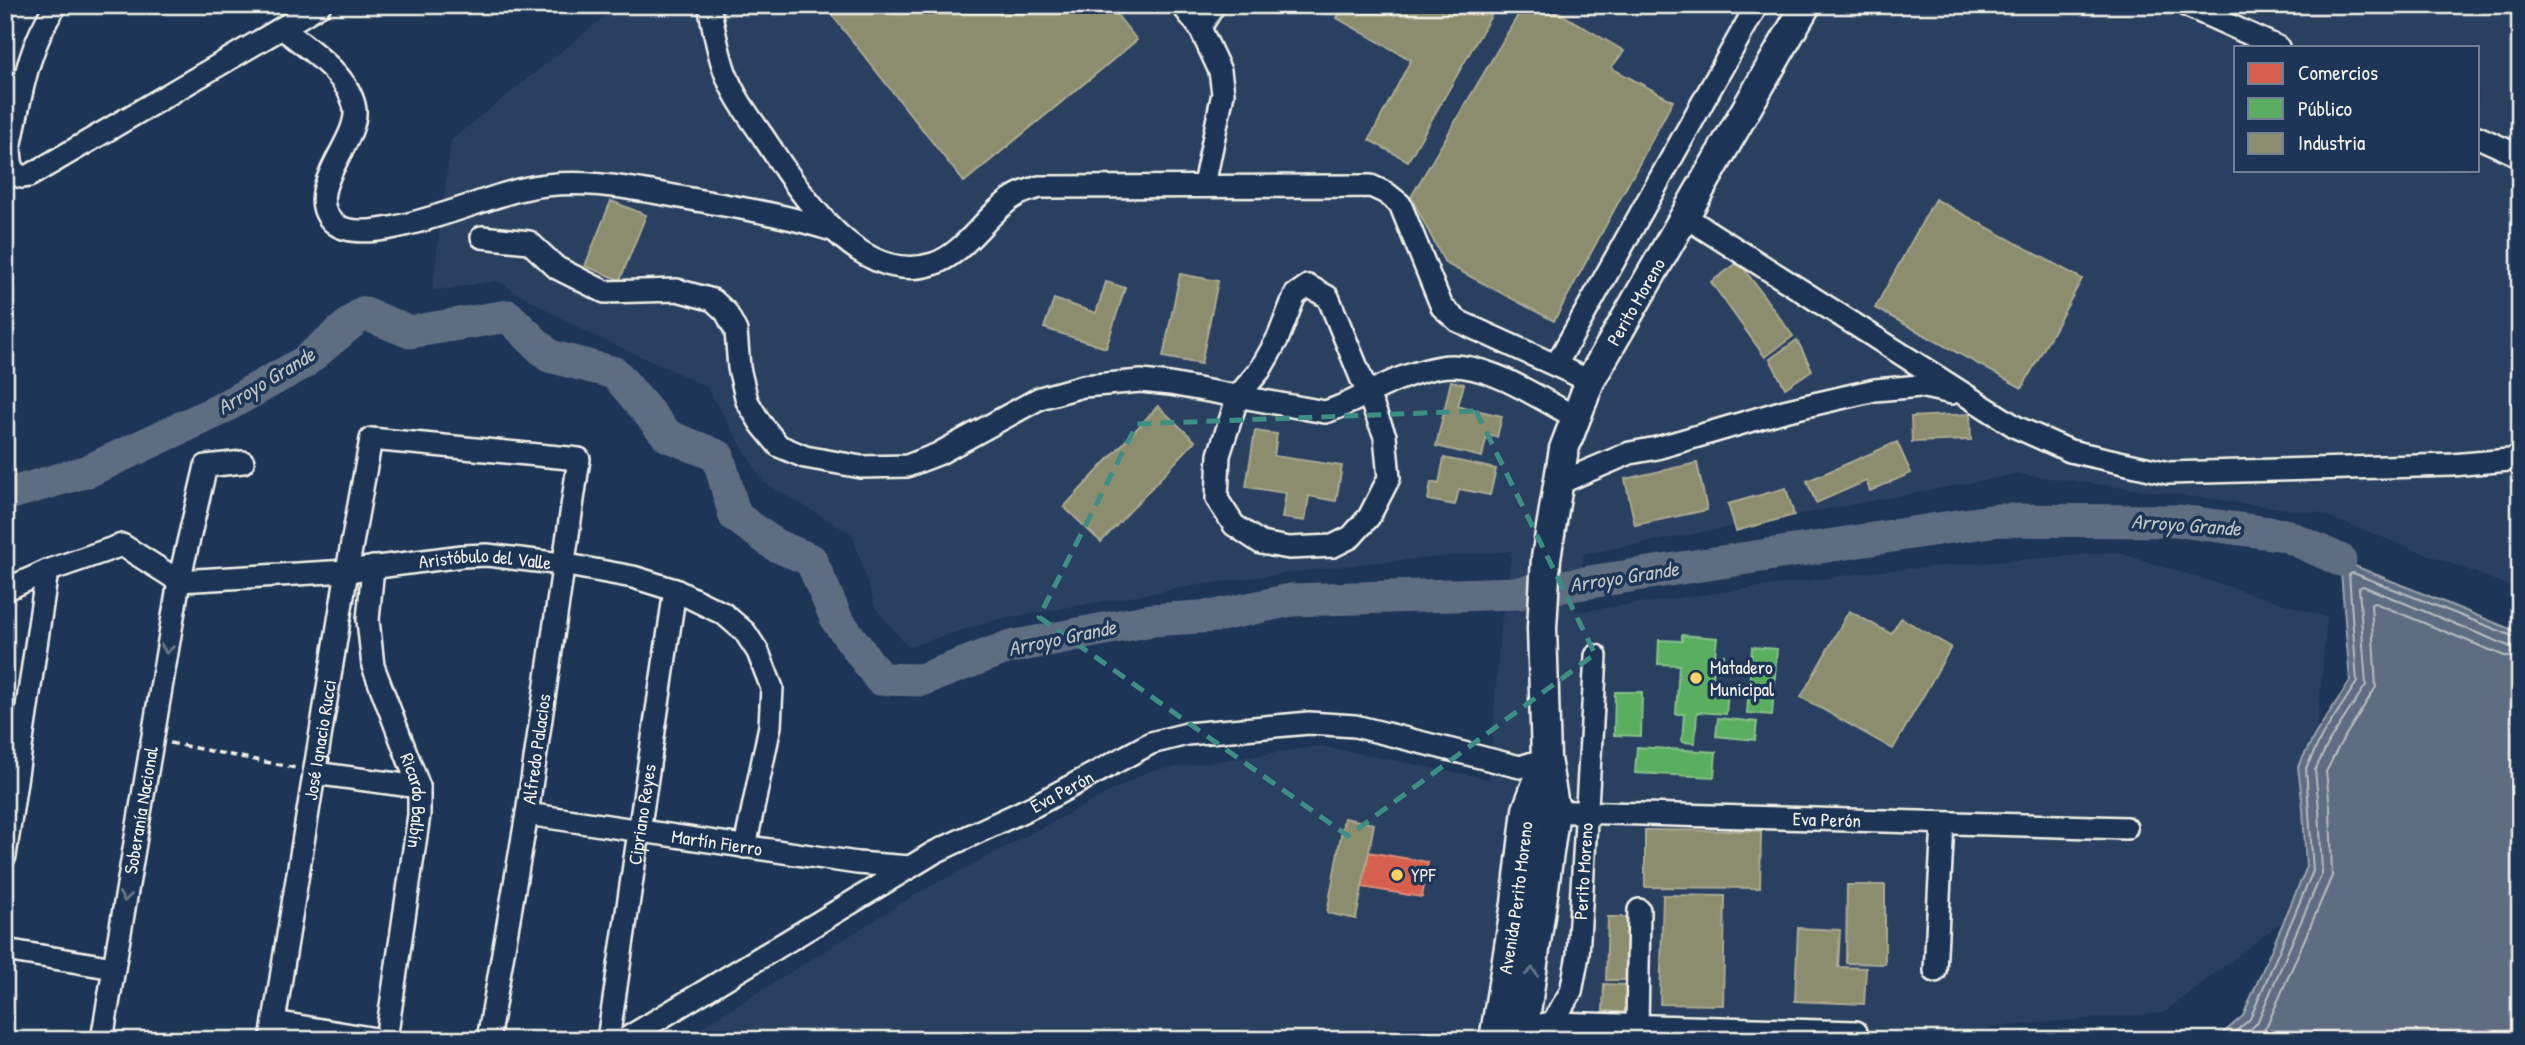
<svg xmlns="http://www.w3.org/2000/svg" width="2525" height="1045" viewBox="0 0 2525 1045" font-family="'Patrick Hand',sans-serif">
<rect width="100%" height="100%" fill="#1d3557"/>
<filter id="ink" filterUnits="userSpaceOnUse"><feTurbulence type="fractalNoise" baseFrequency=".0143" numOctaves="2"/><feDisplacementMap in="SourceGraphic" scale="14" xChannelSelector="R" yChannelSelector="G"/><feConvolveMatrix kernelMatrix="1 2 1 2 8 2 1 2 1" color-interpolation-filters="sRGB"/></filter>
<g filter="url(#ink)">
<path fill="#2a4060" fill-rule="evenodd" d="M619 5H2520V590L2319 513 2018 474 1584 554 1574 612 1880 571 2116 552 2327 617 2301 907 2163 1013 1991 1027 1973 1040H681L918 893 1149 771 1321 746 1489 779 1500 632 1512 551 1359 564 1205 584 995 620 908 647 876 609 852 534 763 482 706 386 580 329 497 281 432 291 451 140ZM2236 47H2478V170H2236Z"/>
<path fill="#5e6d82" stroke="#9aa2ab" stroke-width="2" d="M2340 560 2520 633V1040H2191L2222 1034 2243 1016 2306 869 2303 808 2298 767 2316 733 2350 681Z"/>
<path fill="#d6604d" stroke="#df8c7c" stroke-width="2" d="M1368 852 1428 862 1422 897 1362 887Z"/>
<g fill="#5aae61" stroke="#88c28a" stroke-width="2">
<path d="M1682 635 1717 638 1715 655H1724L1723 666H1714L1712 690 1728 691 1726 714 1697 712 1695 743 1682 742 1684 714H1676L1679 665 1658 664 1659 640 1682 641Z"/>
<path d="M1752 647 1777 649 1772 715 1747 713Z"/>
<path d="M1615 692H1642L1641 736 1614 735Z"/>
<path d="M1718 718 1757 722 1755 740 1716 736Z"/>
<path d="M1637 747 1716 752 1714 777 1635 773Z"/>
</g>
<g fill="#8c8c6e" stroke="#abaa93" stroke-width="2">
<path d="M824 5H1109L1137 40 964 182Z"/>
<path d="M1344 5H1497L1408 161 1369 140 1411 60 1337 18Z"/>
<path d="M1524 5H1546L1624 51 1611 68 1673 101 1554 321 1445 263 1411 197Z"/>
<path d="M1935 199 2082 279 2022 388 1875 308Z"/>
<path d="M611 201 646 215 620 280 585 266Z"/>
<path d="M1739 262 1793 336 1765 357 1711 282Z"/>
<path d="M1180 274 1218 281 1201 364 1163 357Z"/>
<path d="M1106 282 1125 288 1106 348 1044 328 1054 299 1096 313Z"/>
<path d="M1797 340 1812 370 1785 388 1770 359Z"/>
<path d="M1451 381 1464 384 1458 406 1502 416 1497 437 1487 435 1482 457 1436 446Z"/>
<path d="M1158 406 1195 441 1101 542 1064 507Z"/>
<path d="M1970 414 1971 440 1912 442 1911 417Z"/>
<path d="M1255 431 1277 434 1274 456 1342 466 1336 501 1309 496 1305 521 1282 518 1286 493 1246 487Z"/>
<path d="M1897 442 1911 473 1870 491 1866 481 1816 503 1807 481Z"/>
<path d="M1444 458 1496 469 1490 495 1459 489 1455 505 1428 500 1431 482 1439 484Z"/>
<path d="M1697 463 1707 510 1635 525 1625 479Z"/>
<path d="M1786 488 1794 515 1736 531 1728 504Z"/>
<path d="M1849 611 1891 634 1901 618 1951 647 1893 749 1801 697Z"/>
<path d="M1344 818 1374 824 1356 919 1327 913Z"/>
<path d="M1645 830 1761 831 1760 888 1645 887Z"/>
<path d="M1847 885H1885V964L1846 963Z"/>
<path d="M1663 895 1725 896 1723 1005 1660 1004Z"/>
<path d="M1608 917H1627L1625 980H1606Z"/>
<path d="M1798 928 1840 930 1838 967 1866 968 1864 1004 1795 1001Z"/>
<path d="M1604 984 1626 985V1012L1603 1011Z"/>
</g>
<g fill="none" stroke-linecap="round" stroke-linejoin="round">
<g stroke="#b8bcbf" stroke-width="2">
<path d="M2226 1040 2250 1019 2313 871 2306 768 2322 736 2357 682 2349 574 2353 573 2520 639"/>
<path d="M2240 1040 2257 1023 2322 873 2319 808 2315 770 2330 740 2366 685 2359 588 2363 586 2511 647 2520 648"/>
<path d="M2256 1040 2267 1026 2332 876 2330 807 2326 772 2339 746 2376 687 2371 604 2375 603 2507 657 2520 659"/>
</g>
<path stroke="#5e6d82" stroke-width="33" d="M5 495 88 471 215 412 303 363 363 313 410 332 508 316 549 356 615 373 668 436 718 456 735 516 775 545 811 560 837 620 880 679 921 680 1006 648 1151 620 1215 616 1291 600 1518 593 1997 520 2180 521 2285 535 2340 560"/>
<g stroke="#f4f1e8" stroke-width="26">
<g id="minor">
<path d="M56 5C26 51 21 96 10 148 11 161 10 169 21 177L29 176 282 28C306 47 351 76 355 110 358 143 300 193 334 223 366 251 483 197 523 189 581 175 644 191 702 201 746 209 789 216 832 230"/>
<path d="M709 5C714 29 718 55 727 77 736 100 752 120 766 141 800 193 859 287 933 264 965 254 986 214 1014 197 1021 192 1031 190 1039 187L1371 186 1386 193 1400 204 1442 307 1458 321 1590 381"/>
<path d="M1182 5 1200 28 1220 71 1223 93 1204 185"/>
<path d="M2185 5 2278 47"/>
<path d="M282 28 320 5"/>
<path d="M1200 28 1214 5"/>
<path d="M2478 137 2520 156"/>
<path d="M1684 216 2016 427 2070 451 2168 473 2452 465 2520 459"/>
<path d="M482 237 529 242 557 268 605 292 677 290 713 300 726 312 736 331 739 368 747 401 761 424 779 446 805 457 861 467 907 466 938 454 1040 398 1083 386 1141 381 1170 384 1325 412C1353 404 1376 387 1404 377 1415 373 1428 369 1440 367 1484 359 1538 398 1575 417"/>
<path d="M1308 286 1328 297 1385 436 1389 478 1369 517 1351 537 1333 546 1289 548 1261 543 1234 525 1217 499 1219 455 1238 396 1260 370 1278 338 1295 295Z"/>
<path d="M1556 365 1757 5"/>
<path d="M1557 484 1630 453 1657 448 1784 411 1875 390 1920 386 1952 393"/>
<path id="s1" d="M373 567 368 620 373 666 419 787V815L386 1040"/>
<path id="s2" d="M5 590 47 571 122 545 179 581 347 571 462 556 487 555 562 564 633 577 675 590 724 614 745 632 758 652 772 688 770 726 745 847"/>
<path d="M314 773 419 787"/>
<path id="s3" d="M1540 811 2126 828"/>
<path id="s4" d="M527 814 857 863 910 867"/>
<path d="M5 856 47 571"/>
<path d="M5 950 114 968"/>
<path d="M1935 971 1943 823"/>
<path d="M274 1022 382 1040"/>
<path d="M1540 1025 1552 1023 1856 1032"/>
<path d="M1637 1026 1639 910"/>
<path id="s5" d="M102 1040 179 581 206 466 243 462"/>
<path id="s6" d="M271 1040 347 571 371 439 579 459 527 814 488 1040"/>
<path id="s7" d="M608 1040 675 590"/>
<path id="s8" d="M624 1040 935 852 1034 806 1151 743 1187 734 1309 723 1355 726 1520 767 1546 759"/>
<path id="s9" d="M1550 1040 1552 1023 1571 992 1578 955 1596 656"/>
</g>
</g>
<g stroke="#f4f1e8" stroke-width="33">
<g id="major">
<path id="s10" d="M1494 1040 1516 903 1527 810 1545 762"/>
<path id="s11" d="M1522 1040 1555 811 1546 759 1542 628 1546 558 1564 449 1590 381 1806 5"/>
</g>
</g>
<path stroke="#f4f1e8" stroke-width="3.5" stroke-dasharray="7 5" stroke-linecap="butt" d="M170 743 296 768"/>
<use href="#minor" stroke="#1d3557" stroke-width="21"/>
<use href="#major" stroke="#1d3557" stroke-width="28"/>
</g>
<defs><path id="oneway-chevron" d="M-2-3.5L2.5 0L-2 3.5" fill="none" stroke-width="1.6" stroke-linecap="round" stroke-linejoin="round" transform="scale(1.75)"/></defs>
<g stroke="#68778a">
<use href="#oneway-chevron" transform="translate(167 649) rotate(100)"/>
<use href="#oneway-chevron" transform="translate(125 897) rotate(99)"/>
<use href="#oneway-chevron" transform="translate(1532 972) rotate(-83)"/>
</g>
</g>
<path fill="none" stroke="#3d8f86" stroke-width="5" stroke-dasharray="14 9" stroke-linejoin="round" d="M1476 411 1595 654 1348 836 1039 617 1137 424Z"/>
<g fill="#ffd166" stroke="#1d3557" stroke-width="2.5">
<circle cx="1696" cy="678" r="7"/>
<circle cx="1397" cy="875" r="7"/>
</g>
<g text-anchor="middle" stroke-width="7" stroke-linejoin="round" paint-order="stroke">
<g font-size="19" fill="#f4f1e8" stroke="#1d3557">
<text dy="7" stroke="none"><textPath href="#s11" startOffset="760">Perito Moreno</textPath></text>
<text dy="7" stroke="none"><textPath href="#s2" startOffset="500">Aristóbulo del Valle</textPath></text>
<text dy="7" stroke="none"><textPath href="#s6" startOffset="304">José Ignacio Rucci</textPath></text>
<text transform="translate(536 749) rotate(-82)" y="7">Alfredo Palacios</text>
<text dy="7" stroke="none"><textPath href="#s8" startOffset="504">Eva Perón</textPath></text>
<text dy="7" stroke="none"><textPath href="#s1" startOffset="242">Ricardo Balbín</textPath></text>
<text dy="7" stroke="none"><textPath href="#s5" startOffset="233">Soberanía Nacional</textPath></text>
<text dy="7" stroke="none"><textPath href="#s7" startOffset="228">Cipriano Reyes</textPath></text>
<text dy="7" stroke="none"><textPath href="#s3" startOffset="287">Eva Perón</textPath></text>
<text dy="7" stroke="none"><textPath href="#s4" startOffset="192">Martín Fierro</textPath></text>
<text dy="7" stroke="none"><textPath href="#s9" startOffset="175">Perito Moreno</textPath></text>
<text dy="7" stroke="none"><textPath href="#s10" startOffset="144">Avenida Perito Moreno</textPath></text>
</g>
<g font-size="19" fill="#f4f1e8" stroke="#1d3557" text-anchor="start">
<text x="1710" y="674">Matadero<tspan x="1710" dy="22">Municipal</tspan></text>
<text x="1411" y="882">YPF</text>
</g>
<g font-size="21" font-style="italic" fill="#c0c3c4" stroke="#1d3557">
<text transform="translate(266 381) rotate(-31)" y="7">Arroyo Grande</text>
<text transform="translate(2186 525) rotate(4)" y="7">Arroyo Grande</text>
<text transform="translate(1624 577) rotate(-9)" y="7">Arroyo Grande</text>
<text transform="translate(1062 638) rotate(-12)" y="7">Arroyo Grande</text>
</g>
</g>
<rect width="2525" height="1045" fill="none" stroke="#1d3557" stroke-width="28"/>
<rect x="14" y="14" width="2497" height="1017" fill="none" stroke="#f4f1e8" stroke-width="2.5" filter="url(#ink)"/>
<rect x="2234" y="46" width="245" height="126" fill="#1d3557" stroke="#738091" stroke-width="2"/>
<rect x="2248" y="63" width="35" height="21" fill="#d6604d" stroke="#738091" stroke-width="2"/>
<text x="2298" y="80" font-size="21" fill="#f4f1e8">Comercios</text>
<rect x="2248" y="98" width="35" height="21" fill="#5aae61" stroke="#738091" stroke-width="2"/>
<text x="2298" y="116" font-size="21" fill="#f4f1e8">Público</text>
<rect x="2248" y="133" width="35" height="21" fill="#8c8c6e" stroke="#738091" stroke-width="2"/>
<text x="2298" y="150" font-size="21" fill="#f4f1e8">Industria</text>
</svg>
